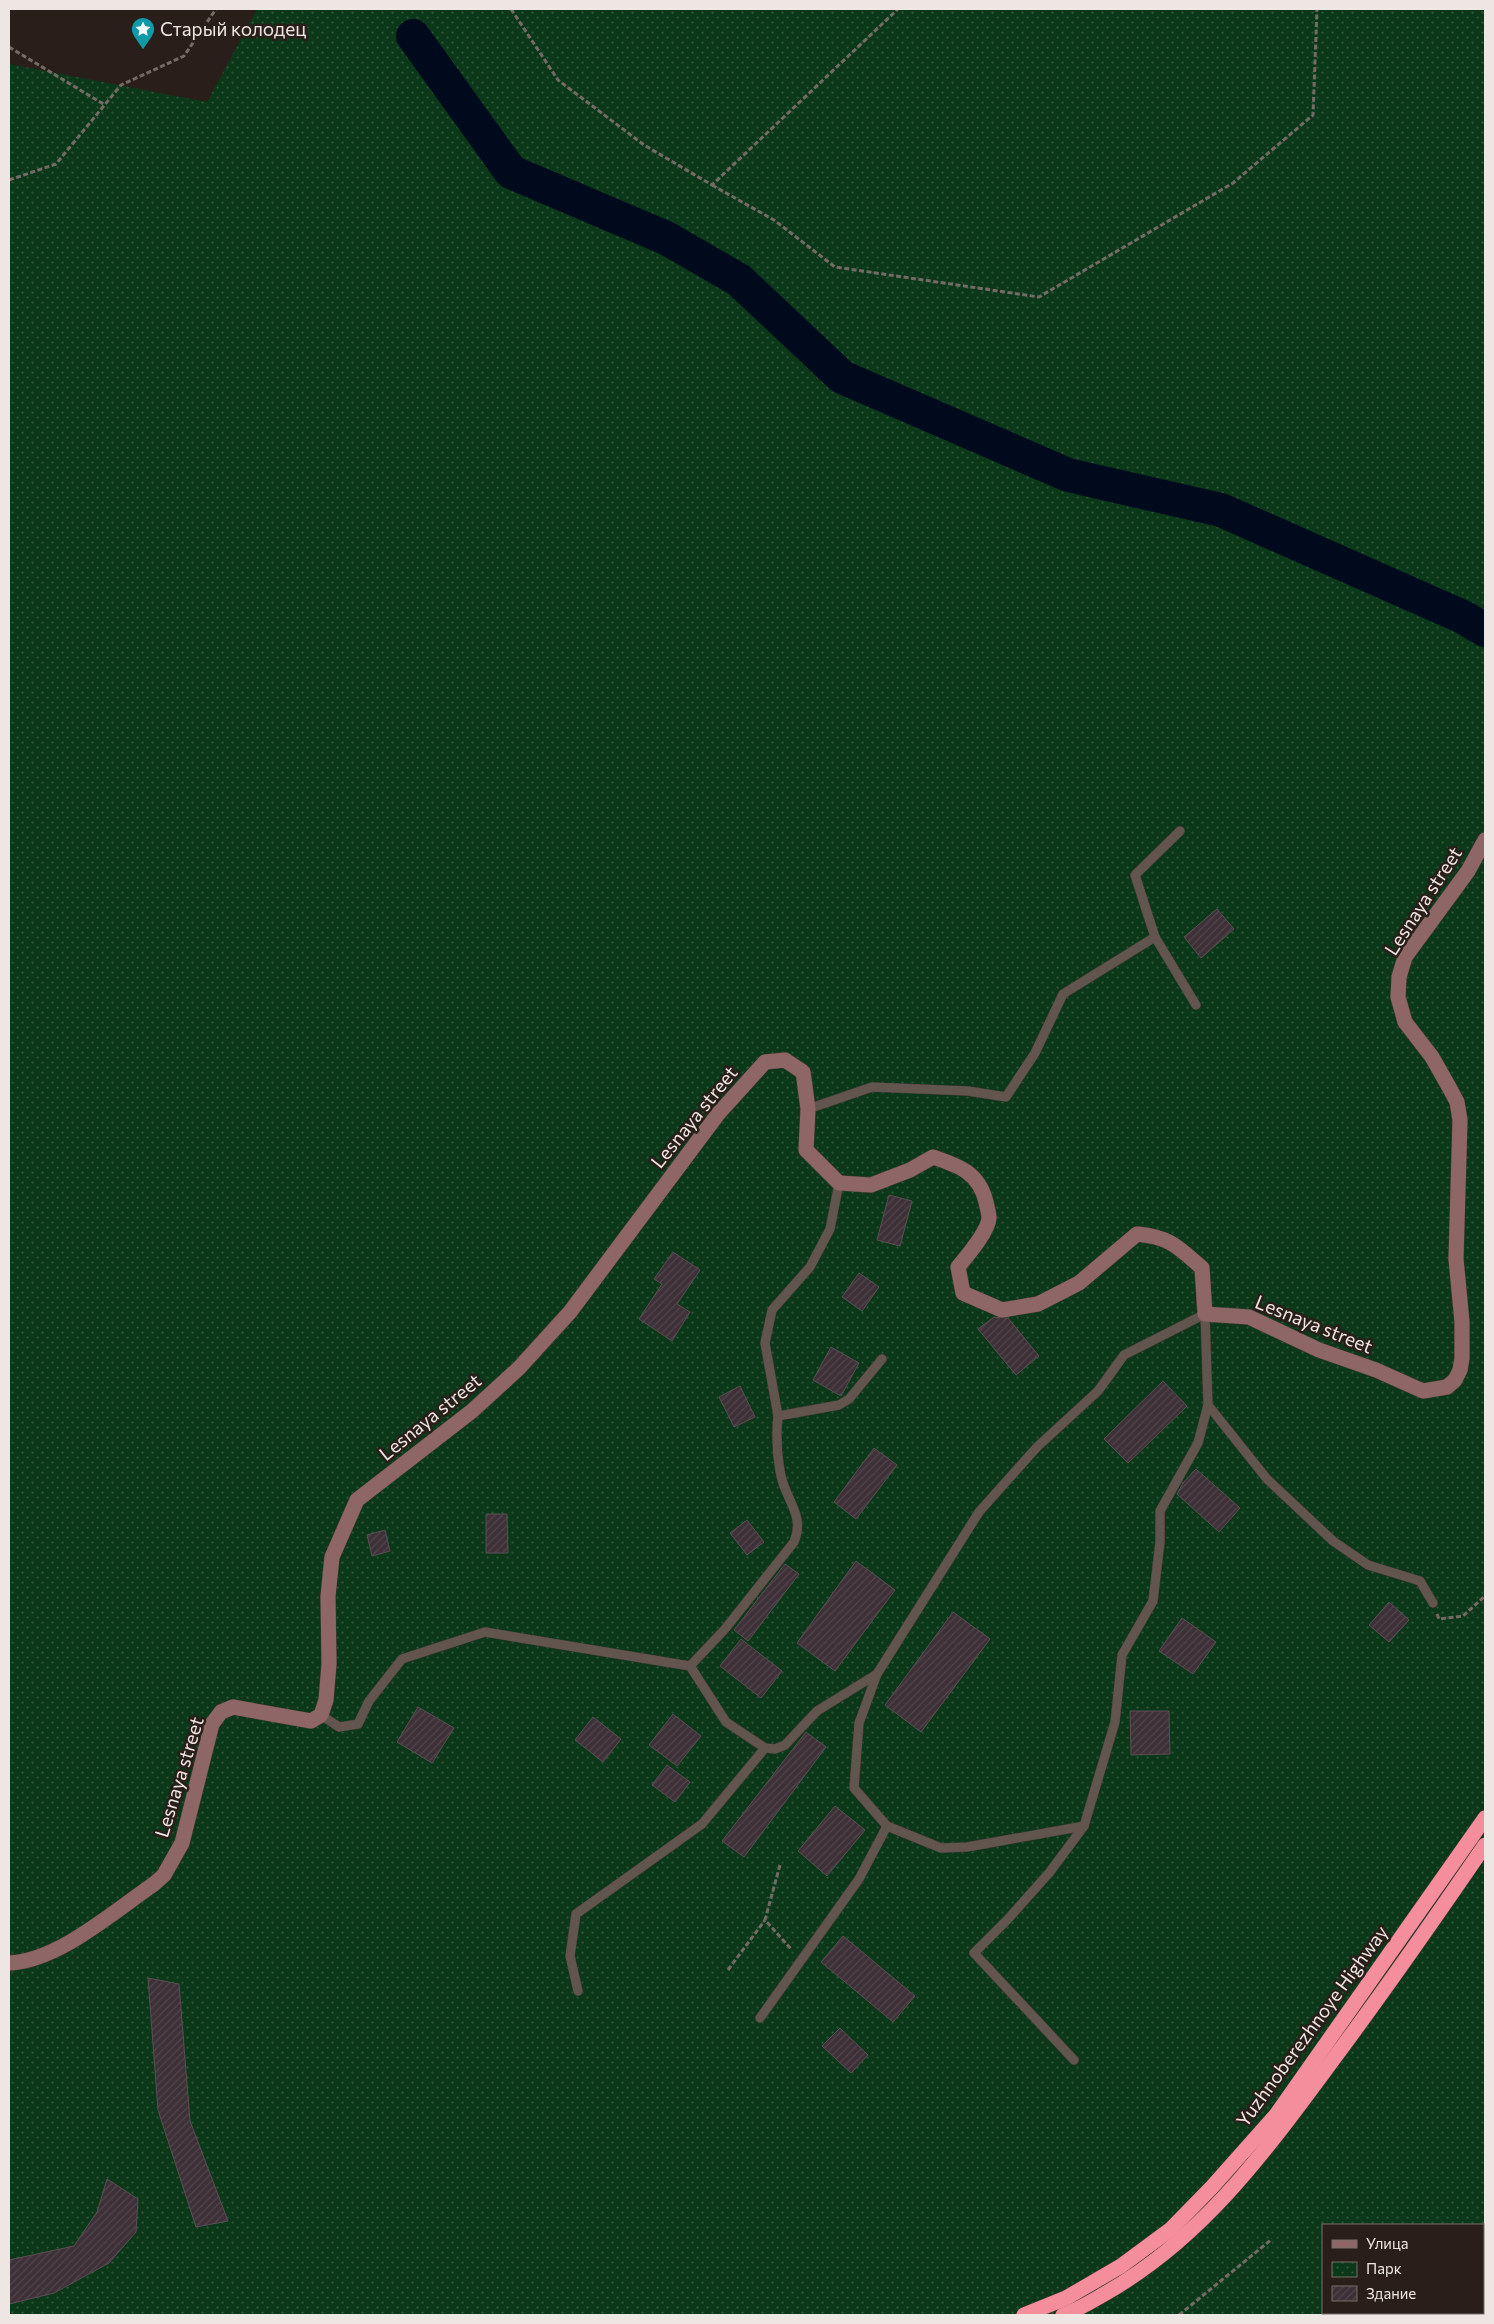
<svg xmlns="http://www.w3.org/2000/svg" width="1494" height="2324" viewBox="0 0 1494 2324" font-family="Commissioner,sans-serif">
<defs>
<pattern id="park-dots" width="8" height="8" patternUnits="userSpaceOnUse" patternTransform="scale(1.25)"><rect width="8" height="8" fill="#0b3819"/><path d="M2 2h.1M6 6h.1" fill="none" stroke="#2f553a" stroke-width="1.8" stroke-linecap="round"/></pattern>
<pattern id="building-hatch" width="6" height="6" patternUnits="userSpaceOnUse" patternTransform="scale(1.25)"><rect width="6" height="6" fill="#3d3137"/><path d="M-1 1l2-2M0 6l6-6M5 7l2-2" fill="none" stroke="#50454a"/></pattern>
</defs>
<rect width="100%" height="100%" fill="#291e19"/>
<path fill="url(#park-dots)" fill-rule="evenodd" d="M257 9H1485V2315H9V64L207 102ZM1323 2225H1483V2313H1323Z"/>
<g fill="none" stroke-linecap="round" stroke-linejoin="round">
<path stroke="#000a1d" stroke-width="34" d="M413 36 511 172 666 238 739 280 842 377 1068 475 1221 510 1463 617 1485 630"/>
</g>
<g fill="url(#building-hatch)" stroke="#5c4e55">
<path d="M1217 909 1234 929 1201 958 1184 937Z"/>
<path d="M889 1195 912 1201 900 1246 877 1240Z"/>
<path d="M673 1252 700 1270 677 1304 690 1312 672 1341 639 1319 662 1284 654 1279Z"/>
<path d="M859 1273 879 1287 862 1311 842 1297Z"/>
<path d="M994 1317 1008 1318 1039 1356 1016 1375 978 1329Z"/>
<path d="M831 1347 859 1363 841 1396 813 1380Z"/>
<path d="M1163 1381 1187 1406 1128 1463 1104 1439Z"/>
<path d="M740 1386 755 1417 734 1427 719 1397Z"/>
<path d="M874 1448 897 1465 856 1519 834 1502Z"/>
<path d="M1196 1469 1240 1508 1219 1532 1177 1494 1183 1483Z"/>
<path d="M486 1514H507L508 1553H486Z"/>
<path d="M747 1520 764 1542 747 1555 730 1533Z"/>
<path d="M385 1530 390 1551 372 1556 367 1535Z"/>
<path d="M856 1561 895 1590 835 1671 797 1643Z"/>
<path d="M785 1564 799 1574 748 1641 734 1630Z"/>
<path d="M1389 1602 1409 1620 1389 1642 1369 1625Z"/>
<path d="M953 1612 990 1639 921 1732 885 1705Z"/>
<path d="M1182 1618 1216 1642 1193 1674 1159 1651Z"/>
<path d="M741 1639 782 1671 761 1698 720 1666Z"/>
<path d="M418 1707 454 1728 432 1763 397 1742Z"/>
<path d="M1130 1711H1169L1170 1754 1131 1755Z"/>
<path d="M673 1714 701 1736 677 1766 649 1745Z"/>
<path d="M593 1717 621 1739 603 1762 575 1740Z"/>
<path d="M806 1732 826 1747 744 1857 722 1841Z"/>
<path d="M667 1765 690 1782 675 1802 652 1785Z"/>
<path d="M835 1806 865 1830 827 1876 798 1851Z"/>
<path d="M843 1936 915 1996 893 2022 821 1962Z"/>
<path d="M148 1978 179 1984 190 2121 228 2221 196 2227 158 2110Z"/>
<path d="M840 2028 868 2055 851 2073 822 2046Z"/>
<path d="M107 2179 138 2199 136 2232 109 2263 54 2293 9 2304V2260L74 2246 97 2212Z"/>
</g>
<g fill="none" stroke-linecap="round" stroke-linejoin="round">
<g stroke="#423935" stroke-width="10">
<g id="lane">
<path d="M1155 937 1135 875 1180 831"/>
<path d="M808 1109 872 1087 968 1091 1006 1097 1035 1053 1063 994 1155 937 1196 1005"/>
<path d="M1208 1405 1267 1479 1333 1541 1368 1565 1420 1581 1433 1603"/>
<path d="M778 1416 765 1343 772 1310 810 1267 830 1229 839 1183"/>
<path d="M690 1666 726 1722 765 1748 775 1749 785 1745 817 1711 877 1674 979 1512 1037 1447 1098 1391 1124 1355 1205 1314 1208 1405 1198 1443 1160 1511V1542L1153 1601 1122 1655 1115 1722 1084 1826 1049 1873 1008 1919 974 1953 1074 2060"/>
<path d="M877 1674 859 1723 854 1788 887 1826 941 1848 967 1847 1084 1826"/>
<path d="M321 1715 339 1727 358 1724 369 1701 402 1659 485 1632 690 1666 725 1629 794 1542C806 1515 784 1499 780 1471 777 1454 776 1434 778 1416L839 1405 849 1399 882 1359"/>
<path d="M578 1991 570 1956 576 1914 702 1824 765 1748"/>
<path d="M760 2018 859 1879 887 1826"/>
<path d="M1483 2285 1485 2283"/>
<path d="M1442 2315 1446 2313"/>
</g>
</g>
<g stroke="#423935" stroke-width="16">
<path id="secondary" d="M9 1963C58 1961 113 1912 154 1884L164 1875 182 1843 212 1724 221 1712 233 1707 311 1721 321 1715 326 1700 329 1664 328 1596 332 1557 357 1500 472 1411 519 1368 570 1312 718 1114 765 1062 785 1060 803 1072 808 1109 806 1150 839 1183 871 1185 910 1170 933 1157C960 1166 979 1173 986 1202 987 1207 989 1213 989 1218 988 1232 967 1256 958 1267L963 1293 1002 1310 1038 1304 1079 1283 1137 1234C1170 1237 1178 1247 1202 1268L1205 1314 1249 1317 1319 1350 1376 1370 1423 1391 1447 1387 1455 1380 1460 1370 1462 1358V1322L1456 1259 1460 1120 1457 1102 1449 1087 1432 1057 1405 1022 1398 997 1399 977 1405 957 1468 871 1485 840"/>
</g>
<g stroke="#423935" stroke-width="16">
<g id="highway">
<path d="M1024 2315 1066 2298 1121 2266 1171 2229 1212 2187 1276 2115 1485 1818"/>
<path d="M1063 2315C1078 2310 1092 2301 1106 2293 1204 2237 1266 2150 1332 2061 1385 1990 1435 1918 1485 1845"/>
</g>
</g>
<g stroke="#756b66" stroke-width="3" stroke-dasharray="5 2.5" stroke-linecap="butt">
<path d="M511 9 558 80 644 145 712 185 898 9"/>
<path d="M9 47 105 105"/>
<path d="M9 180 56 164 121 85 184 56 216 9"/>
<path d="M712 185 774 220 835 267 1039 297 1233 183 1313 115 1317 9"/>
<path d="M1437 1614 1439 1619 1463 1616 1485 1596"/>
<path d="M780 1865 765 1920 792 1950"/>
<path d="M728 1970 765 1920"/>
<path d="M1179 2315 1272 2239"/>
</g>
<use href="#lane" stroke="#62554e" stroke-width="9"/>
<use href="#secondary" stroke="#8e6665" stroke-width="15"/>
<use href="#highway" stroke="#f48d9c" stroke-width="15"/>
</g>
<defs>
<g id="sight-pin" transform="scale(1.25)"><path d="M0 17L-7.5 6A9.5 9.5 0 1 1 7.5 6Z" fill="#0f9aa8" stroke="#291e19"/><path d="M0-6L1.8-2.2L6-1.7L2.9 1.2L3.7 5.4L0 3.3L-3.7 5.4L-2.9 1.2L-6-1.7L-1.8-2.2Z" fill="#fff"/></g>
</defs>
<g fill-rule="evenodd">
<use href="#sight-pin" x="143" y="29"/>
</g>
<g text-anchor="middle" stroke-width="5" stroke-linejoin="round" paint-order="stroke">
<g font-size="19" fill="#eee6e2" stroke="#291e19" text-anchor="start">
<text x="160" y="36">Старый колодец</text>
</g>
<g font-size="19" fill="#eee6e2" stroke="#291e19">
<text transform="translate(1423 901) rotate(-57)" y="7">Lesnaya street</text>
<text transform="translate(694 1117) rotate(-51)" y="7">Lesnaya street</text>
<text transform="translate(1314 1324) rotate(22)" y="7">Lesnaya street</text>
<text transform="translate(430 1417) rotate(-39)" y="7">Lesnaya street</text>
<text transform="translate(179 1777) rotate(-73)" y="7">Lesnaya street</text>
<text transform="translate(1312 2026) rotate(-54)" y="7">Yuzhnoberezhnoye Highway</text>
</g>
</g>
<rect width="1494" height="2324" fill="none" stroke="#eee6e2" stroke-width="20"/>
<rect x="1322" y="2224" width="162" height="90" fill="#291e19" stroke="#786e69"/>
<rect x="1332" y="2240" width="25" height="8" fill="#8e6665" stroke="#786e69"/>
<text x="1366" y="2249" font-size="15" fill="#eee6e2">Улица</text>
<rect x="1332" y="2262" width="25" height="15" fill="url(#park-dots)" stroke="#786e69"/>
<text x="1366" y="2274" font-size="15" fill="#eee6e2">Парк</text>
<rect x="1332" y="2286" width="25" height="15" fill="url(#building-hatch)" stroke="#786e69"/>
<text x="1366" y="2299" font-size="15" fill="#eee6e2">Здание</text>
</svg>
